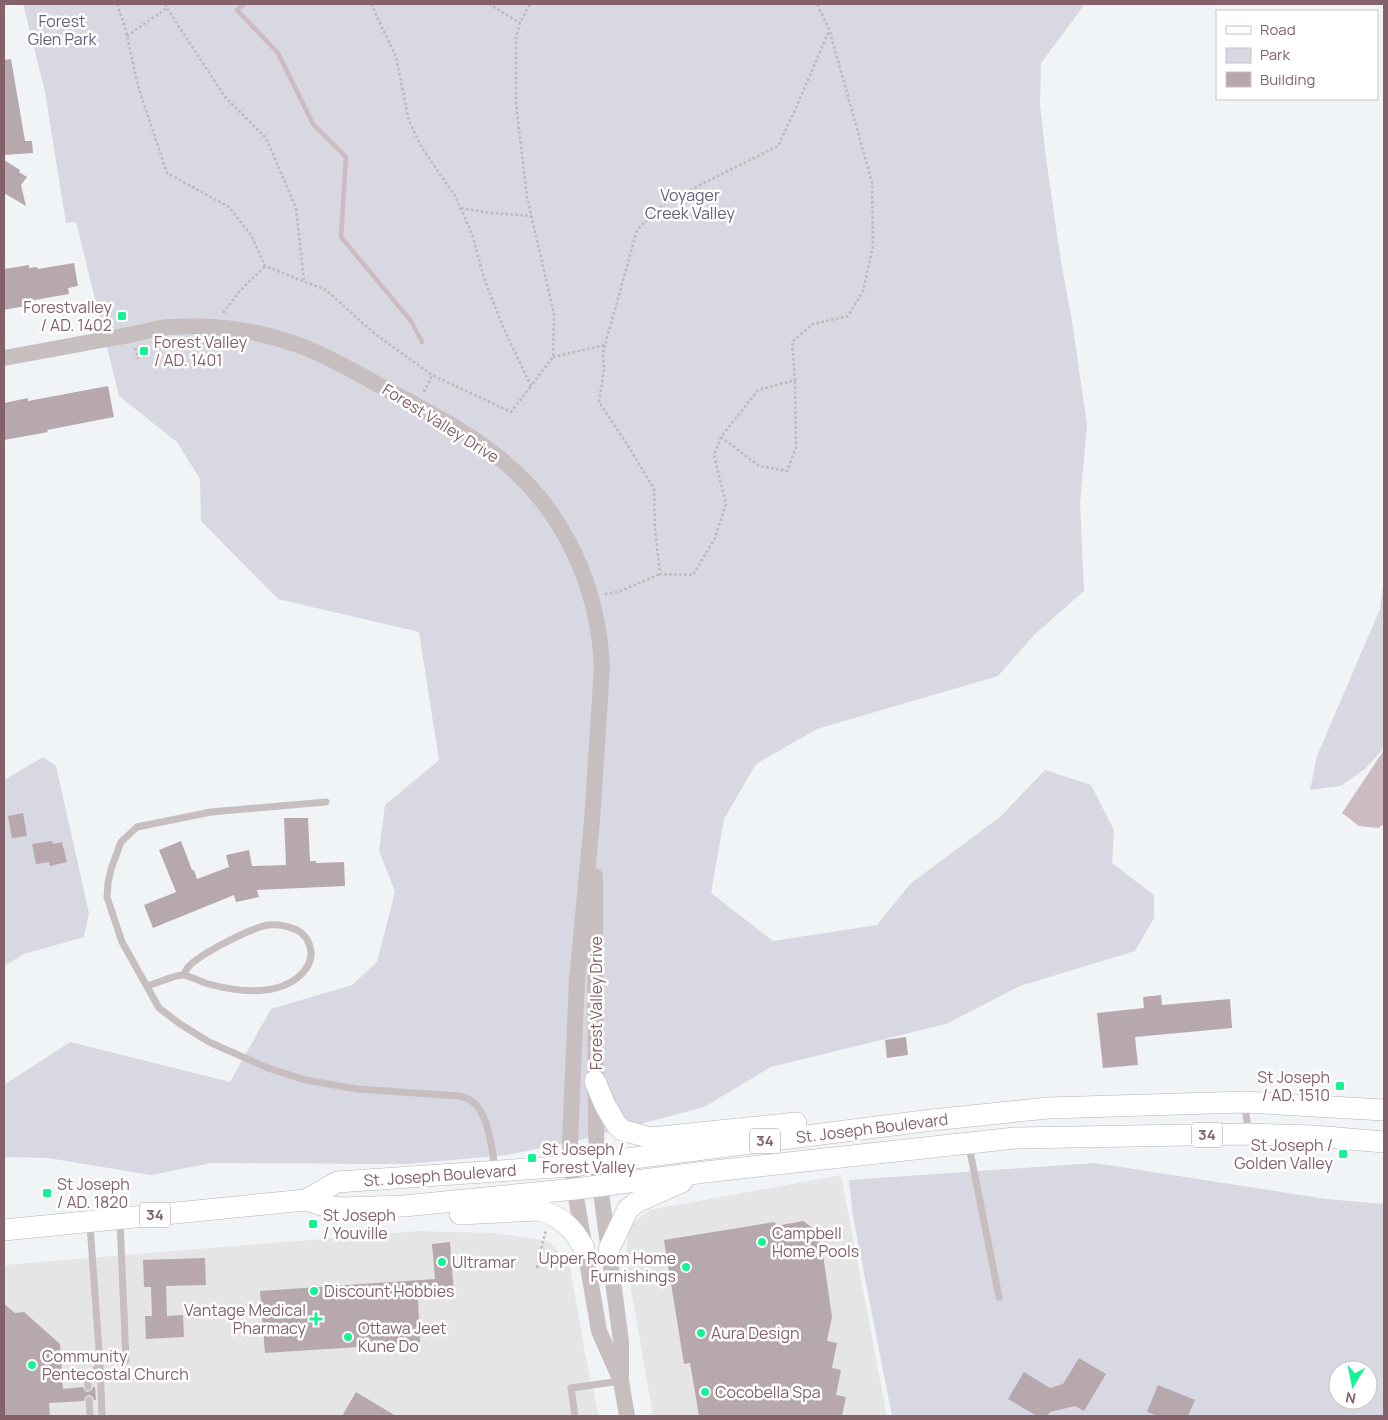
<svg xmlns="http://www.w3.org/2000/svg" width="1388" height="1420" viewBox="0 0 1388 1420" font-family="Manrope,sans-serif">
<rect width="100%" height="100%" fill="#f1f4f6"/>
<g fill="#e5e5e6">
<path d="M841 1175 887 1416H653L626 1260 628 1227 649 1210Z"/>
<path d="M419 1231 492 1233 549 1241 570 1267 586 1358 599 1416H4V1265Z"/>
</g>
<g fill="#d7d8e2" fill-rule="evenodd">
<path d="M23 4H1085L1041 63 1040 104 1045 151 1061 262 1072 321 1087 425 1080 503 1084 591 1035 634 998 676 817 729 756 764 724 819 711 893 773 941 877 925 910 884 1000 817 1045 770 1091 785 1114 830 1112 863 1154 895V918L1135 951 1020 986 946 1024 771 1067 704 1107 580 1140 507 1155 408 1164 211 1163 151 1175 48 1158 4 1157V1085L70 1042 230 1082 271 1009 352 985 377 962 395 892 379 851 385 805 439 760 419 632 278 599 201 521 200 479 177 442 119 396 76 222 66 223 45 92Z"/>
<path d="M1384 578V748L1365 769 1341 786 1310 790 1317 756 1380 609Z"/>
<path d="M43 757 56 766 89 913 84 937 24 954 4 966V781L6 779Z"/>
<path d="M1095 1163 1326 1199 1384 1204V1416H892L853 1217 849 1180ZM1338 1370H1368V1400H1338Z"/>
</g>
<path fill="#cdbbc2" d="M1384 750V824L1378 828 1359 826 1342 813Z"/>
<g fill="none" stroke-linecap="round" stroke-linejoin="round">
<path stroke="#cdbbc2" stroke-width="4.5" d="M244 4 237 10 278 53 313 124 346 157 341 237 411 321 422 342"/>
</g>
<g fill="#b7a8ad">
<path d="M11 59 25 141H32L33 153 4 155V60Z"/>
<path d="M4 160 20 170 19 172 27 177 21 185 26 206 4 193Z"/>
<path d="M74 263 78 286 68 288 69 294 29 301 30 305 4 310V269L29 265V268L37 267 38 269Z"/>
<path d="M108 386 114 417 47 430 48 432 4 440V403L28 398V401Z"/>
<path d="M23 813 27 836 12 838 8 816Z"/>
<path d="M284 818H308L310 861H316V863L344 862 345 886 257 890 259 897 236 902 234 895 153 928 144 905 176 892 159 850 181 841 192 870H194L197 879 229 867 226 855 249 850 252 866 286 865Z"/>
<path d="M52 841 53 844 62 842 67 862 50 866 49 862 36 864 32 844Z"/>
<path d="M1161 995 1162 1005 1230 999 1232 1028 1135 1037 1138 1065 1103 1068 1097 1013 1144 1008 1143 997Z"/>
<path d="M906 1037 908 1055 887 1058 885 1040Z"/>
<path d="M803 1221 820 1233 832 1317 827 1341 837 1343 832 1368 841 1370 836 1395 846 1397 842 1416H699L690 1363 684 1364 664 1240 775 1222 776 1226Z"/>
<path d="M450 1242 454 1294 418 1297 420 1343 265 1353 260 1291 435 1279 432 1244Z"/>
<path d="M205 1258 206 1285 166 1286 167 1316 183 1315 184 1337 146 1339 145 1316H152L151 1287H144L143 1260Z"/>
<path d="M4 1304 15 1313 24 1312 60 1344 63 1389 83 1387 85 1391 88 1392 92 1390 93 1387H95L96 1400H94L92 1396 88 1395 85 1397 84 1401 49 1403 50 1416H4Z"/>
<path d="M1079 1358 1106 1374 1084 1411 1075 1406 1050 1412 1047 1416H1037L1008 1399 1024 1372 1050 1388 1063 1384Z"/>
<path d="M1158 1385 1195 1400 1188 1416H1158L1147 1412Z"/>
<path d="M356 1392 396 1416H342Z"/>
</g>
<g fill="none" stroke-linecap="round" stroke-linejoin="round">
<g stroke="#bbb1b3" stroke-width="22">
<g id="primary">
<path d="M595 1081 605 1105 616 1124 622 1130 651 1138 796 1123"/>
<path d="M306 1200 337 1182 571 1166 932 1120 1048 1108 1245 1102 1384 1110"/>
<path d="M460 1214 539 1210C561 1216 573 1228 584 1248"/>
<path d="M4 1230 306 1200 325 1206 342 1208 404 1206 575 1189 705 1172 1015 1138 1248 1134 1314 1136 1384 1142"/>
<path d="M609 1249 628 1209 637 1202 682 1182"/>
</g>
</g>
<g stroke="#beb8ba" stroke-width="2.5" stroke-dasharray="2.5 2.5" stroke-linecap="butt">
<path d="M117 4 125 27 138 86 167 173 229 207 251 235 265 266 326 290 375 334 432 375 511 412 531 386"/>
<path d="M165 4 167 8 225 97 266 138 296 208 304 281"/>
<path d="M371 4 396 57 409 121 422 148 455 196 472 234 484 278 503 327 531 386 553 357 554 314 527 197 516 104V38L520 23 530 4"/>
<path d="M489 4 520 23"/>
<path d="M127 36 167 8"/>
<path d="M461 208 491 213 532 216"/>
<path d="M223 313 239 292 265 266"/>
<path d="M605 345 603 355 604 370 599 402 627 444 654 489 655 529 660 574 693 575 715 538 726 504 714 455 721 437 758 390 795 380 792 342 813 324 848 316 863 291 873 246 872 182 829 29 817 4"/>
<path d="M135 348 138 359"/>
<path d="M553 357 605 345 637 230 666 202 778 146 795 110 829 31"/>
<path d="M424 392 432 375"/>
<path d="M721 437 759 466 787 471 796 447 795 380"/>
<path d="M605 594 618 592 660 574"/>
<path d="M537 1268 545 1233 547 1231"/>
</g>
<g stroke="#c7bec0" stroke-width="7">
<path d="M326 802 211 812 137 827 121 842 111 869 108 883 107 897 122 942 159 1008 180 1024 209 1042 268 1068 305 1080 357 1089 459 1096C463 1097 467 1098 470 1100 489 1111 492 1150 495 1169"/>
<path d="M147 986C154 984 178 974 183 975 187 975 200 981 205 983 233 991 272 997 297 978 305 972 312 962 311 952 310 943 306 935 297 930 288 926 278 924 268 925 250 928 203 953 190 965 187 968 185 972 183 975"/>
<path d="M1245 1104 1248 1131"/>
<path d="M969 1146 999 1297"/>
<path d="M120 1221 126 1360"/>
<path d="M90 1225 100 1364 102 1416"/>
<path d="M88 1387V1379L100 1364"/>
<path d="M89 1400 90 1416"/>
<path d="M575 1416 571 1388 621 1381"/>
</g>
<g stroke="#c7bec0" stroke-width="16">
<path d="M4 358C42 351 80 344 118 337 132 335 146 331 160 328 174 326 200 326 214 327 244 329 274 336 301 346 330 357 357 373 384 388 424 410 469 432 503 461 565 512 599 589 602 668L592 821 577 979 570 1141 571 1166 578 1209 599 1331 621 1381"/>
<path d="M595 876 596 1135 600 1185 621 1341V1381L627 1416"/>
</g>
<use href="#primary" stroke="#fff" stroke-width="21"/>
</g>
<g fill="#15f292" stroke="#fff" stroke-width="2">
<rect x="117" y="311" width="10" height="10" rx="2.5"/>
<rect x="139" y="346" width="10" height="10" rx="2.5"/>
<rect x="1335" y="1081" width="10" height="10" rx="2.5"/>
<rect x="1338" y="1149" width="10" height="10" rx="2.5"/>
<rect x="527" y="1153" width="10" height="10" rx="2.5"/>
<rect x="42" y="1188" width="10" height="10" rx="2.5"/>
<rect x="308" y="1219" width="10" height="10" rx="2.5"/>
<circle cx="762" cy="1242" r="5"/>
<circle cx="442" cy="1262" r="5"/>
<circle cx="686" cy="1267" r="5"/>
<circle cx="314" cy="1291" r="5"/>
<path d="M313.5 1311.5h5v5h5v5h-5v5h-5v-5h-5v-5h5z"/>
<circle cx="701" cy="1333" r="5"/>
<circle cx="348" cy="1337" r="5"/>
<circle cx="32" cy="1365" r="5"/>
<circle cx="705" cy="1392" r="5"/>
</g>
<g text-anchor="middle" stroke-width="5" stroke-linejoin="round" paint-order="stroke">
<g fill="#fff" stroke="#aa9197" stroke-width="1">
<rect x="1192" y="1122.5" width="30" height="25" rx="4"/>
<rect x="750" y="1128.5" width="30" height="25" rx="4"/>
<rect x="140" y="1202.5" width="30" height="25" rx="4"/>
</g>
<g font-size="15" font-weight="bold" fill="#85626a">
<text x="1207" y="1140">34</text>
<text x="765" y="1146">34</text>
<text x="155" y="1220">34</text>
</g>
<g font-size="16" fill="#65617c" stroke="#fff">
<text x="62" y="27">Forest<tspan x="62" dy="18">Glen Park</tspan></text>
<text x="690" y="201">Voyager<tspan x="690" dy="18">Creek Valley</tspan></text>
</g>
<g font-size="16" fill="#85626a" stroke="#fff" text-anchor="start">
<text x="112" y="313" text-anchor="end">Forestvalley<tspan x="112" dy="18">/ AD. 1402</tspan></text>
<text x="154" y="348">Forest Valley<tspan x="154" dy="18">/ AD. 1401</tspan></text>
<text x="1330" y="1083" text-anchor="end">St Joseph<tspan x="1330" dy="18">/ AD. 1510</tspan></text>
<text x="1333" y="1151" text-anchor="end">St Joseph /<tspan x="1333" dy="18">Golden Valley</tspan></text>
<text x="542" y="1155">St Joseph /<tspan x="542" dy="18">Forest Valley</tspan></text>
<text x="57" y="1190">St Joseph<tspan x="57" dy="18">/ AD. 1820</tspan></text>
<text x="323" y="1221">St Joseph<tspan x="323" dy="18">/ Youville</tspan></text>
<text x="772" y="1239">Campbell<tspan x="772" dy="18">Home Pools</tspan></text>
<text x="676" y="1264" text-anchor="end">Upper Room Home<tspan x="676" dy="18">Furnishings</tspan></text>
<text x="452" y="1268">Ultramar</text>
<text x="324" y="1297">Discount Hobbies</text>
<text x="306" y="1316" text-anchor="end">Vantage Medical<tspan x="306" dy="18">Pharmacy</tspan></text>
<text x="358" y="1334">Ottawa Jeet<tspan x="358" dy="18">Kune Do</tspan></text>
<text x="711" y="1339">Aura Design</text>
<text x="42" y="1362">Community<tspan x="42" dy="18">Pentecostal Church</tspan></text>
<text x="715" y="1398">Cocobella Spa</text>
</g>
<g font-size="16" fill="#85626a" stroke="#fff">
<text transform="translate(441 423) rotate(32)" y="6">Forest Valley Drive</text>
<text transform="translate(596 1003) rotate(-90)" y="6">Forest Valley Drive</text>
<text transform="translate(872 1128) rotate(-7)" y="6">St. Joseph Boulevard</text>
<text transform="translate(440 1175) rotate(-4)" y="6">St. Joseph Boulevard</text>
</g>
</g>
<rect width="1388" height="1420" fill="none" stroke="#85626a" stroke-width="10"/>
<rect x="1216" y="10" width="162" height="90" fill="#ffffff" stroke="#cec0c3"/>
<rect x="1226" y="26" width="25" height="8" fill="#ffffff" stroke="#cec0c3"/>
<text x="1260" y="35" font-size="15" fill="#85626a">Road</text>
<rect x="1226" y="48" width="25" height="15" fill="#d7d8e2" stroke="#cec0c3"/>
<text x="1260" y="60" font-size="15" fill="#85626a">Park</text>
<rect x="1226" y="72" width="25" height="15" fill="#b7a8ad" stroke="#cec0c3"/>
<text x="1260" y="85" font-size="15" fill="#85626a">Building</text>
<g transform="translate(1353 1385) rotate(190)"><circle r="24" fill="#ffffff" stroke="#cec0c3"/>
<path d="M0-4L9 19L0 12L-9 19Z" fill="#15f292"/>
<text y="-8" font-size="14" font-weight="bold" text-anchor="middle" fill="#85626a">N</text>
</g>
</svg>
